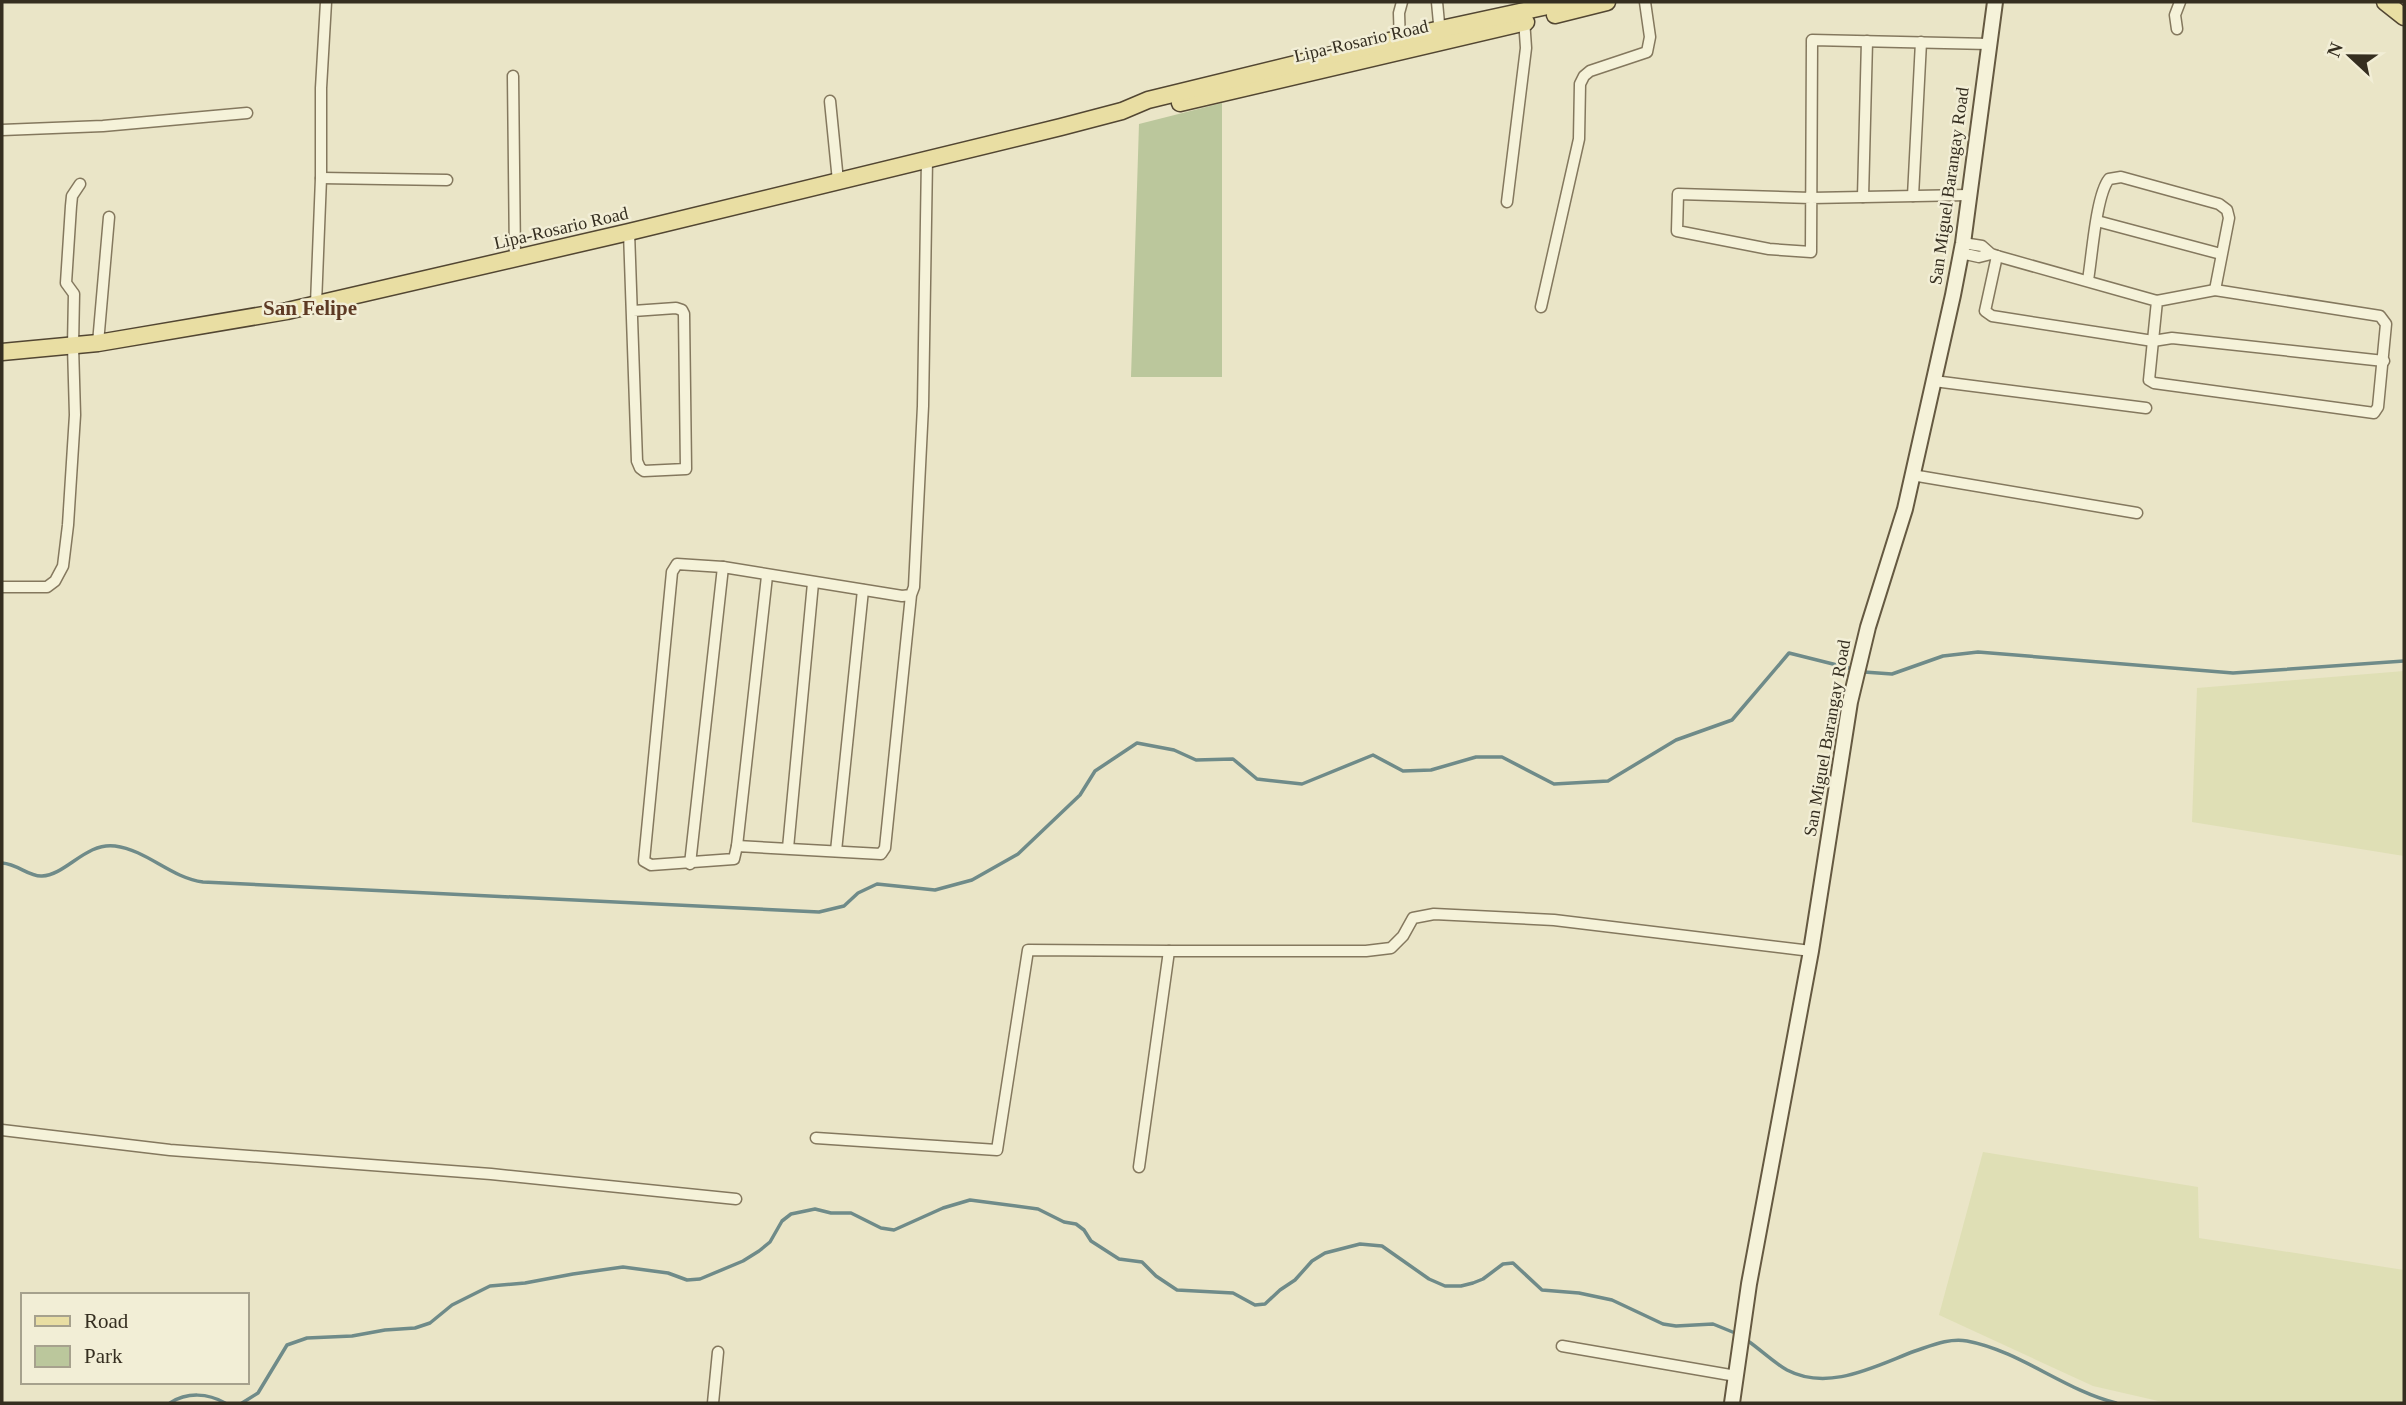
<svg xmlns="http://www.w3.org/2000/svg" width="2406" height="1405" viewBox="0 0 2406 1405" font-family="Georgia,serif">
<rect width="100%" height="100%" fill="#eae5c7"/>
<g fill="#dfdfb5">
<path d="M2404 671V856L2192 822 2197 688Z"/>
<path d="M1983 1152 2198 1187 2199 1238 2404 1270V1403H2167L2093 1386 1939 1315Z"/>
</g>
<path fill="#bbc79c" d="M1222 103V377H1131L1139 124Z"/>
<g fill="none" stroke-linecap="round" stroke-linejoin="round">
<g stroke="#6f8b89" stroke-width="3.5">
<path d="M1864 672 1892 674 1943 656 1978 652 2233 673 2404 661"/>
<path d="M2 863C18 864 29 877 42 876 66 875 86 842 115 846 147 850 171 878 203 882L819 912 844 906 858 893 877 884 935 890 972 880 1018 854 1080 795 1095 771 1137 743 1174 750 1196 760 1233 759 1257 779 1302 784 1373 755 1403 771 1431 770 1476 757H1502L1554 784 1608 781 1676 740 1732 720 1789 653 1849 668"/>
<path d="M1748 1341C1761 1350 1773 1362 1787 1370 1829 1392 1875 1366 1915 1351 1933 1345 1949 1338 1967 1341 2020 1351 2064 1390 2116 1403"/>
<path d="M170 1403C187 1392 208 1393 225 1403"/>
<path d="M242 1403 258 1393 287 1345 307 1338 352 1336 385 1330 415 1328 430 1323 452 1305 490 1286 525 1283 573 1274 623 1267 668 1273 687 1280 700 1279 743 1261 759 1251 770 1242 782 1221 791 1214 815 1209 831 1213H851L881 1228 894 1230 943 1208 970 1200 1038 1209 1064 1222 1076 1224 1084 1230 1091 1241 1119 1259 1142 1262 1156 1276 1177 1290 1233 1293 1255 1305 1265 1304 1280 1290 1295 1280 1312 1261 1325 1253 1360 1244 1382 1246 1429 1279 1445 1286H1461L1473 1283 1483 1279 1503 1264 1513 1263 1542 1290 1579 1293 1612 1300 1663 1324 1676 1326 1713 1324 1735 1333"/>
</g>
<g stroke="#84785e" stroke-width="13">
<g id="street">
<path d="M1437 2 1440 34"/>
<path d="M2177 29 2175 15 2180 2"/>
<path d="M1400 44 1399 13 1402 2"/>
<path d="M513 76 515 258"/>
<path d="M830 101 838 181"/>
<path d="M2 130 103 126 247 113"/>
<path d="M321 178 447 180"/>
<path d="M1968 195 1811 198 1678 194 1677 231 1769 249 1811 252 1812 40 1989 44"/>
<path d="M1913 196 1921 42"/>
<path d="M1863 197 1867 41"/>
<path d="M1507 202 1526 48 1524 19"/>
<path d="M2097 221 2221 254"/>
<path d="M629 232 637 461 640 468 644 471 686 469 684 314 682 310 676 308 633 311"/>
<path d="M1963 243 1982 246 1991 254 1997 256 2157 301 2215 290 2380 316 2386 324 2378 407 2374 413 2154 383 2149 380 2157 301"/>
<path d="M1961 253 1979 257 1991 254"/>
<path d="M1997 256 1985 311 1992 316 2153 341 2172 338 2384 361"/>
<path d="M2088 280C2092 257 2096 195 2109 179L2121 177 2219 204 2227 210 2229 218 2215 290"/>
<path d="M316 304 321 178V88L326 2"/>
<path d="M1541 307 1579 139 1580 84 1584 76 1590 71 1647 52 1650 37 1645 2"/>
<path d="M98 343 109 217"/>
<path d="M1934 381 2146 408"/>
<path d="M1912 475 2137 513"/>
<path d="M2 587H47L55 581 63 566 68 525 75 415 73 346 74 294 66 283 71 206 72 196 80 184"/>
<path d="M911 595 902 596 723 567 677 564 672 572 644 861 651 865 734 859 737 846 881 854 885 848 911 595 914 587 923 406 927 159"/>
<path d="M737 846 767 576"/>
<path d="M788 848 813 583"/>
<path d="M836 851 863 590"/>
<path d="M690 864 723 567"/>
<path d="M2 1130 170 1150 491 1174 736 1199"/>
<path d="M816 1138 997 1150 1028 950 1169 951"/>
<path d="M1139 1167 1169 951H1366L1391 948 1403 936 1413 918 1434 914 1554 920 1811 951"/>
<path d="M1562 1346 1736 1376"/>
<path d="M713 1403 718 1352"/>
</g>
</g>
<g stroke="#655941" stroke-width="18">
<path id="secondary" d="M1732 1403 1749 1284 1811 951 1850 702 1868 627 1905 509 1953 295 1963 243 1995 2"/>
</g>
<g stroke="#524632" stroke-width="19">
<g id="primary">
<path d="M2385 2 2404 17"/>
<path d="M1555 15 1607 2"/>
<path d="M1180 103 1526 22"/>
<path d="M2 352 98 343 287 311 629 232 1061 127 1122 111 1148 100 1418 34 1566 2"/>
</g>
</g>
<use href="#street" stroke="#f5f2d9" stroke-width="10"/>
<use href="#secondary" stroke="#f5f2d9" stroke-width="14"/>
<use href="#primary" stroke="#e9dea3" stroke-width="16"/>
</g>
<g text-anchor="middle" stroke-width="5" stroke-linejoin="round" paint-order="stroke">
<g font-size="18" fill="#352e20" stroke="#f2eed6">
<text transform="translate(1361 41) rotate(-13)" y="6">Lipa-Rosario Road</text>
<text transform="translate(1949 186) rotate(-82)" y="6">San Miguel Barangay Road</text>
<text transform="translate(561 228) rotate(-13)" y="6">Lipa-Rosario Road</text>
<text transform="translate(1827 738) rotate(-80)" y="6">San Miguel Barangay Road</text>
</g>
<g font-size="21" font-weight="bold" fill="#5e3a24" stroke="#f2eed6">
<text x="310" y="315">San Felipe</text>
</g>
</g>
<rect width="2406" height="1405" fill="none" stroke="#352e20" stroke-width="7"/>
<rect x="21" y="1293" width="228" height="91" fill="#f2eed6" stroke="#a6a18d" stroke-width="2"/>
<rect x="35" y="1316" width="35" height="10" fill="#e9dea3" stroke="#a6a18d" stroke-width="2"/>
<text x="84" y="1328" font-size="21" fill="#352e20">Road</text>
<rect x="35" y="1346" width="35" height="21" fill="#bbc79c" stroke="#a6a18d" stroke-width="2"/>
<text x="84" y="1363" font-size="21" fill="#352e20">Park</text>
<g transform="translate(2350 56) rotate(292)" stroke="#f2eed6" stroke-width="5" paint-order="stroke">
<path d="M0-5L12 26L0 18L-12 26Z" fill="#352e20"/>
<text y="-10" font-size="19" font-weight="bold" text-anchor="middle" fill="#352e20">N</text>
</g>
</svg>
